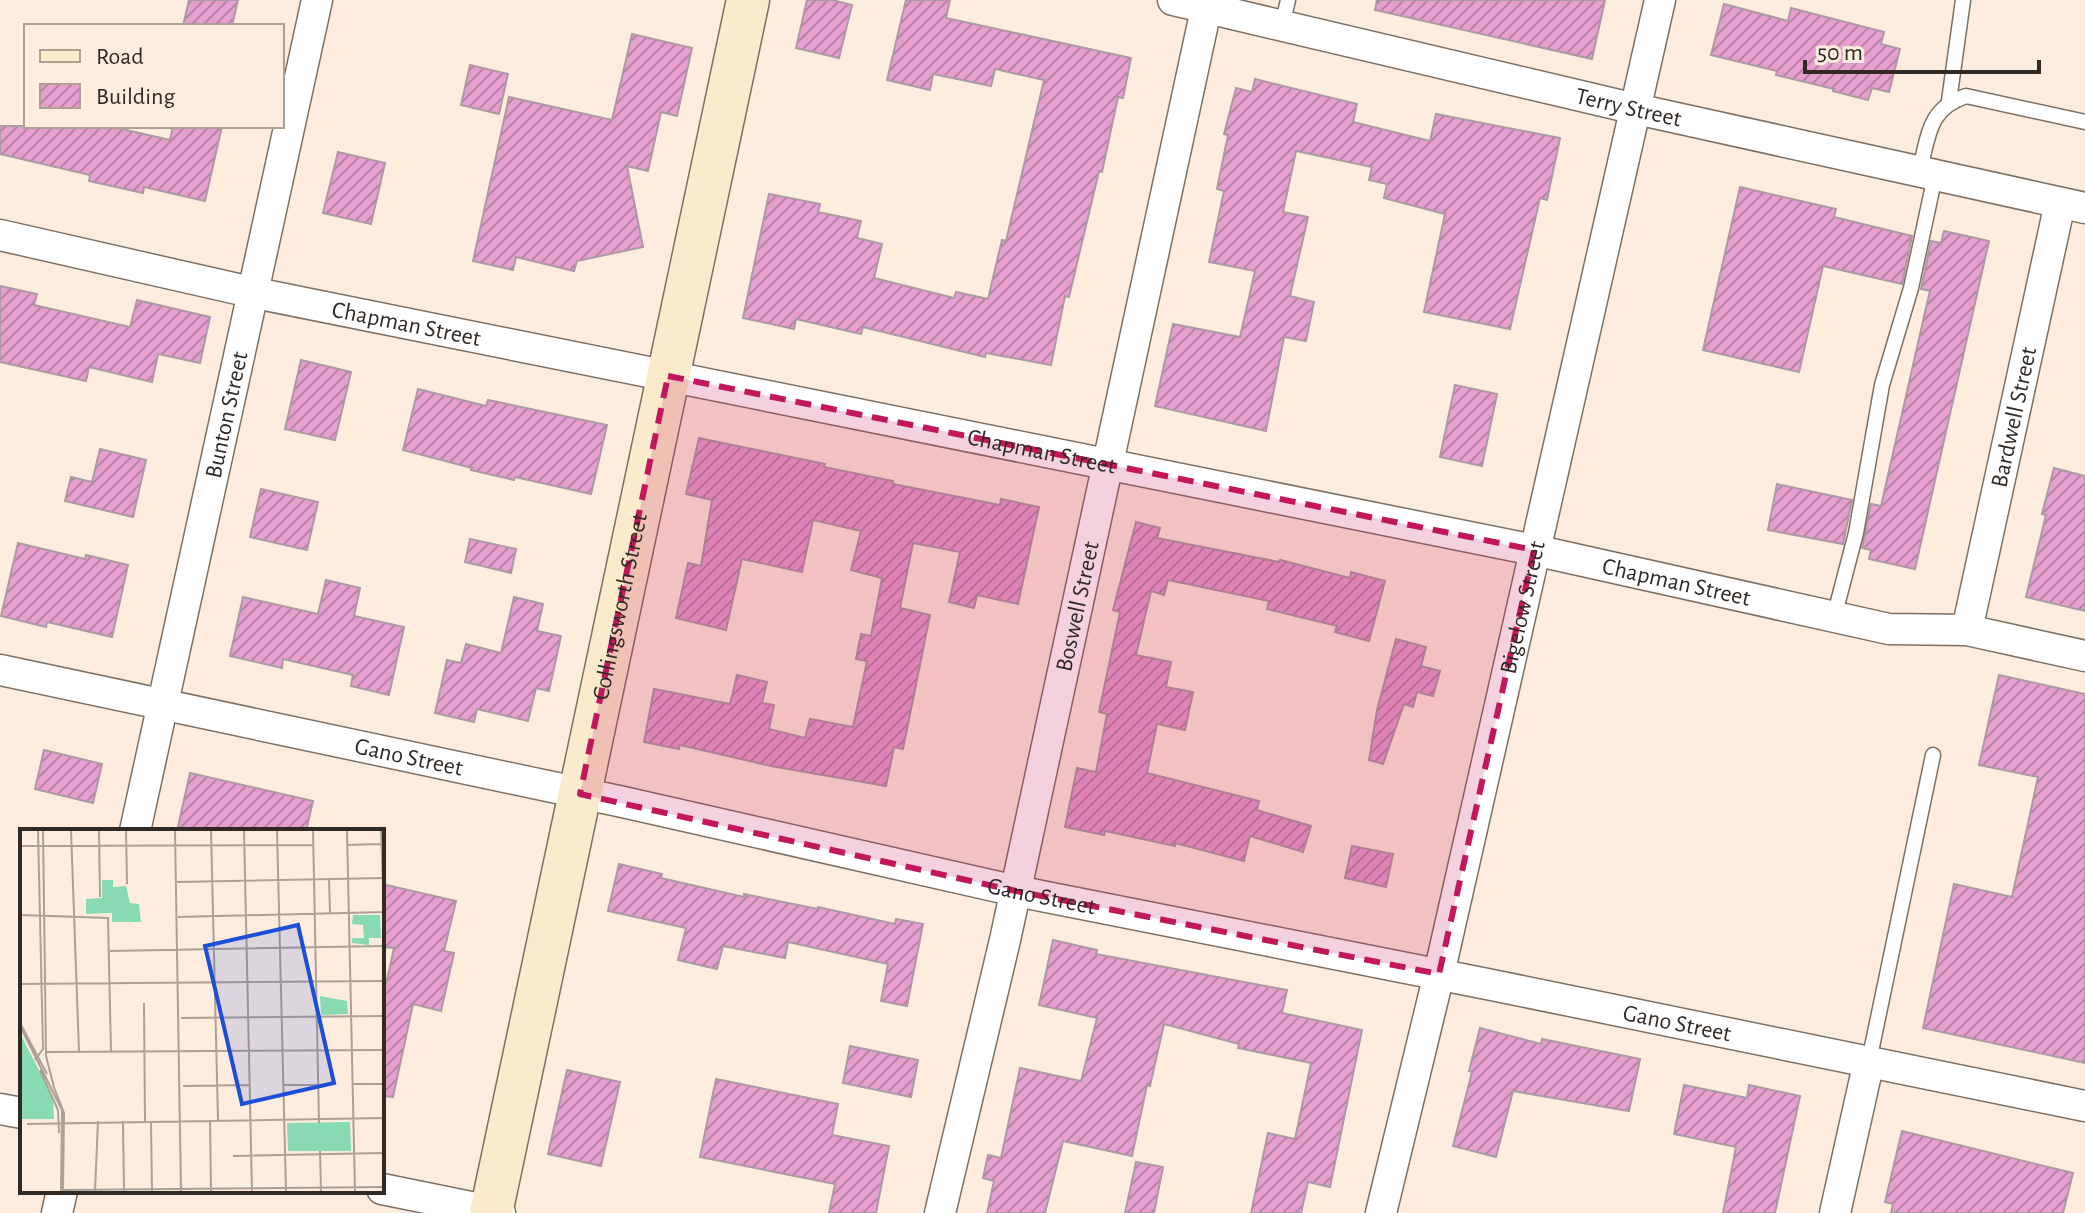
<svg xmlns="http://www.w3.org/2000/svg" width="2085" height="1213" viewBox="0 0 2085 1213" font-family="'Alegreya Sans',sans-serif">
<defs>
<pattern id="building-hatch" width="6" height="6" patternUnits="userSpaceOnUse" patternTransform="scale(2)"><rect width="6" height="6" fill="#e69fcf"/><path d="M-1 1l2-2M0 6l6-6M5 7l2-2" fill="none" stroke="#bb82a8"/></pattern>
</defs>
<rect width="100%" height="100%" fill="#feedde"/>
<g fill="url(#building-hatch)" stroke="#ab99a4" stroke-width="2">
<path d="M189 0H238L232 26H183Z"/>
<path d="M807 0H832L852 5 839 58 796 48Z"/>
<path d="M906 0H950L946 18 1131 58 1123 98 1118 97 1102 172 1099 171 1069 297 1065 296 1051 365 986 353 985 357 863 327 861 334 796 319 794 329 743 318 769 194 820 204 818 212 861 221 857 238 882 244 874 278 954 298 956 292 988 299 1002 240 1006 241 1044 80 995 69 991 86 933 74 930 90 887 80Z"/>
<path d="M1377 0H1605L1592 59 1375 10Z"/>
<path d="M1724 4 1788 21 1791 8 1884 32 1881 44 1900 49 1889 92 1872 88 1868 100 1833 91 1834 89 1776 75 1777 71 1711 55Z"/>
<path d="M632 34 692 48 677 116 661 112 648 171 627 166 643 247 577 261 574 271 516 257 513 270 473 261 509 97 612 120Z"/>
<path d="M470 65 508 74 499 114 461 105Z"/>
<path d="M1255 79 1357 104 1353 122 1430 141 1436 114 1560 138 1547 200 1540 198 1510 329 1424 312 1445 214 1384 198 1387 184 1369 180 1372 167 1296 151 1283 212 1308 217 1290 296 1314 302 1306 341 1284 337 1266 431 1155 406 1173 324 1240 337 1255 271 1209 262 1224 191 1217 189 1228 135 1224 134 1236 88 1252 92Z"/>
<path d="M0 126H109L170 140 173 126H222L205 201 144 187 143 193 89 181 90 175 0 154Z"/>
<path d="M338 152 385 163 371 224 323 213Z"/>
<path d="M1740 187 1836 209 1834 217 1912 236 1902 284 1823 266 1799 372 1703 350Z"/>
<path d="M1944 231 1989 241 1915 569 1869 559 1871 550 1862 548 1871 504 1881 506 1926 308 1930 291 1921 289 1931 241 1941 243Z"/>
<path d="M0 286 37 294 34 305 130 327 137 300 210 317 200 363 158 354 152 382 89 367 86 381 0 362Z"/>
<path d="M301 360 351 372 335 440 285 429Z"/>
<path d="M1455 385 1497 394 1482 466 1440 457Z"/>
<path d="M418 389 486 406 488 400 607 425 591 494 515 477 514 480 471 470 472 468 403 450Z"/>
<path d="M699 438 825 464 824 467 893 481V484L1000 505 1001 499 1039 507 1018 604 977 595 974 608 949 602 960 552 913 543 900 608 930 615 903 749 894 747 886 786 771 766 680 745 679 749 644 742 654 689 730 704 737 675 767 682 762 703 774 705 769 729 805 738 810 719 853 727 867 661 856 659 861 634 871 636 882 578 851 570 861 531 813 520 802 572 742 559 726 630 676 618 688 563 701 566 712 500 686 494Z"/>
<path d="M100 449 146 460 133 517 65 501 71 477 92 482Z"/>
<path d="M2054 468 2085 476V611L2026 597 2046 515 2042 514Z"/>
<path d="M1777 484 1852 500 1843 544 1768 530Z"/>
<path d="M261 489 318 502 307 550 250 537Z"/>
<path d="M1136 522 1160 528 1157 538 1279 562 1280 560 1350 578 1351 572 1385 581 1369 641 1335 632 1337 626 1267 609 1269 601 1168 580 1164 595 1151 591 1136 655 1171 662 1166 687 1193 692 1185 730 1157 724 1147 773 1259 801 1257 810 1311 826 1303 852 1250 836 1244 861 1175 843V846L1105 831 1104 835 1065 827 1077 768 1096 772 1107 714 1099 712 1120 612 1113 610Z"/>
<path d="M470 539 516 549 511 573 465 562Z"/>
<path d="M18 543 85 559 86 555 128 565 112 637 47 622 46 627 1 616Z"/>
<path d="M326 580 360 588 354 616 404 627 389 695 351 686 353 675 283 659 282 668 230 656 243 597 318 614Z"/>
<path d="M514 597 543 604 537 631 561 636 549 691 536 688 528 721 477 709 474 722 435 713 447 660 461 663 466 644 501 653Z"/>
<path d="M1396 639 1426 647 1421 666 1440 671 1433 696 1417 692 1413 707 1404 704 1383 764 1369 760 1377 710Z"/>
<path d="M1999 675 2085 694V1063L1923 1028 1954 884 2012 897 2038 777 1979 765Z"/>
<path d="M44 750 102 764 93 803 35 789Z"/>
<path d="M190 773 313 801 306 831H177Z"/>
<path d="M1352 846 1393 854 1386 887 1345 878Z"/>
<path d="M619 864 662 874 661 878 744 897V894L818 909V907L895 924 896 919 923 924 907 1006 881 1001 888 964 788 942 785 958 723 946 717 969 678 960 686 928 608 911Z"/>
<path d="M382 884 456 901 444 951 454 953 441 1011 413 1004 393 1097 382 1096V1002L394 948 382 947Z"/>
<path d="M1053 940 1097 950 1096 954 1287 990 1282 1013 1362 1030 1330 1187 1308 1182 1301 1213H1251L1268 1133 1295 1139 1311 1063 1238 1048 1239 1044 1164 1024 1150 1086 1147 1085 1132 1156 1063 1141 1045 1213H987L994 1181 983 1178 988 1155 1001 1158 1020 1068 1081 1081 1097 1018 1039 1005Z"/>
<path d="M1480 1028 1541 1044 1542 1039 1640 1059 1629 1111 1513 1091 1496 1157 1453 1146 1472 1072 1469 1071Z"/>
<path d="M850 1046 918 1060 911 1097 843 1083Z"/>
<path d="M567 1070 620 1082 601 1166 548 1154Z"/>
<path d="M716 1079 838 1104 832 1135 889 1146 876 1213H829L835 1184 700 1157Z"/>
<path d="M1684 1085 1747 1098 1749 1085 1800 1096 1775 1213H1723L1736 1147 1674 1134Z"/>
<path d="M1902 1131 2073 1173 2063 1213H1891L1893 1204 1885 1202Z"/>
<path d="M1136 1162 1163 1167 1154 1213H1125Z"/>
</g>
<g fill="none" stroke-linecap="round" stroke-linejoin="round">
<g stroke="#7e6f62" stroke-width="17">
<g id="service">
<path d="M1282 26 1288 0"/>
<path d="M1949 101 1963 0"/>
<path d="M1919 172C1929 137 1927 109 1966 96L2085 122"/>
<path d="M1834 617 1856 533 1882 385 1911 288 1935 176"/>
<path d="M1869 1061 1933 755"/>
</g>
</g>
<g stroke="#7e6f62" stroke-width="33">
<g id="minor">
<path id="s1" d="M1173 0 1636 109 2085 208"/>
<path id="s2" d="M0 235 255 293 1534 550 1889 629 1967 630 2085 656"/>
<path id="s3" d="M1967 630 2060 203"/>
<path id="s4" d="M0 670 623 802 1016 891 1487 984 2085 1106"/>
<path id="s5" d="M135 831 317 0"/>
<path d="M0 1109 22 1113"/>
<path d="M382 1189 500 1213"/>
<path d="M57 1213 62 1191"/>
<path id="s6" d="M940 1213 1005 940 1208 0"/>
<path id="s7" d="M1381 1213 1439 974 1660 0"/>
<path d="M1835 1213 1869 1061"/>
</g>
</g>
<g stroke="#7e6f62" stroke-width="45">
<g id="secondary">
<path id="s8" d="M491 1213 748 0"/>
</g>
</g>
<use href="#service" stroke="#fff" stroke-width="14"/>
<use href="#minor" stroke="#fff" stroke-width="30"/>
<use href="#secondary" stroke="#faebcc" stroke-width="42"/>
</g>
<path fill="#c2185b" fill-opacity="0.2" stroke="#c2185b" stroke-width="6" stroke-dasharray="16 10" stroke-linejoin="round" d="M668 376 1534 550 1439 974 1016 891 580 794Z"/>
<g text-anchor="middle" stroke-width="8" stroke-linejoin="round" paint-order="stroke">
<g font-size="24" fill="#302924" stroke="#feedde">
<text dy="8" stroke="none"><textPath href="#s1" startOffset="468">Terry Street</textPath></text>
<text dy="8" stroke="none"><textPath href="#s2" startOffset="416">Chapman Street</textPath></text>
<text dy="8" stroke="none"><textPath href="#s5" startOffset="426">Bunton Street</textPath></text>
<text dy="8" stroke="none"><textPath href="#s3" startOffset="218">Bardwell Street</textPath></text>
<text dy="8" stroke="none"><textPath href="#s2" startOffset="1064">Chapman Street</textPath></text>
<text dy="8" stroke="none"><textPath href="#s2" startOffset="1712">Chapman Street</textPath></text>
<text dy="8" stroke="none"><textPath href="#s8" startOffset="620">Collingsworth Street</textPath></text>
<text dy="8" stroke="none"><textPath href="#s6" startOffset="622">Boswell Street</textPath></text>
<text dy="8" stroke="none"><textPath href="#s7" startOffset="622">Bigelow Street</textPath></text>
<text dy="8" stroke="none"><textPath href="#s4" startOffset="418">Gano Street</textPath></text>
<text dy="8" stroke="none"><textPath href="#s4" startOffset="1066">Gano Street</textPath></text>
<text dy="8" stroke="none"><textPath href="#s4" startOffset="1714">Gano Street</textPath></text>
</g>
</g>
<g transform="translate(20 829)">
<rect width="364" height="364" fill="#feedde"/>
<path d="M82 51H93V58L106 57 110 74 119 75 121 93H92V84L66 85V70L82 69ZM360 86 361 109H349V116L332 114V109H344L343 96 332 95 333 86ZM300 167 327 172 328 185 301 186ZM0 204 33 269 34 290H0ZM330 293 331 322H268L267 294Z" fill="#88dab2"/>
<path fill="none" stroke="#ac9f94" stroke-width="2" d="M23 1 26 227 34 258M51 1 59 223M79 1 80 68M106 1 107 55M155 1 161 363M191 1 198 291M224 1 232 363M257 1 266 363M293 1 299 294M327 1 335 363M361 1 364 84M327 16 362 15M0 17 293 16M309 50 310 84M157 53 364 49M0 86 88 89 91 223M158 88 364 83M90 122 364 117M0 155 364 152M124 174 125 292M161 189 364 187M0 194 27 245M0 197 42 281 41 363M26 223 364 221M15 231 23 220 18 1M20 241 38 281 39 304M332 255H364M33 256 44 284 43 363M264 256H298M163 257 230 256M190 291 191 362M103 292 104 362M131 292 132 363M7 295 364 289M300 322 301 363M213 327 364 324M43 361 364 358M75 362 78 292"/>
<path fill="#1d4ed8" fill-opacity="0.15" stroke="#1d4ed8" stroke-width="4" d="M278 96 314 254 222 275 185 117Z"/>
<rect width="364" height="364" fill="none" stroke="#302924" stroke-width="4"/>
</g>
<rect x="24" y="24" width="260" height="104" fill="#feedde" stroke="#ac9f94" stroke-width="2"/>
<rect x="40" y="50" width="40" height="12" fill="#faebcc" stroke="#ac9f94" stroke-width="2"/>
<text x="96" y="64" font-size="24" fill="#302924">Road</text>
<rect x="40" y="84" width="40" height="24" fill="url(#building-hatch)" stroke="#ac9f94" stroke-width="2"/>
<text x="96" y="104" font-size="24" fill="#302924">Building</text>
<path d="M1805 60v12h234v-12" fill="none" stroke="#302924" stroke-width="4"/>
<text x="1817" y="60" font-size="24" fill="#302924" stroke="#feedde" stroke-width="6" paint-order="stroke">50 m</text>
</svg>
